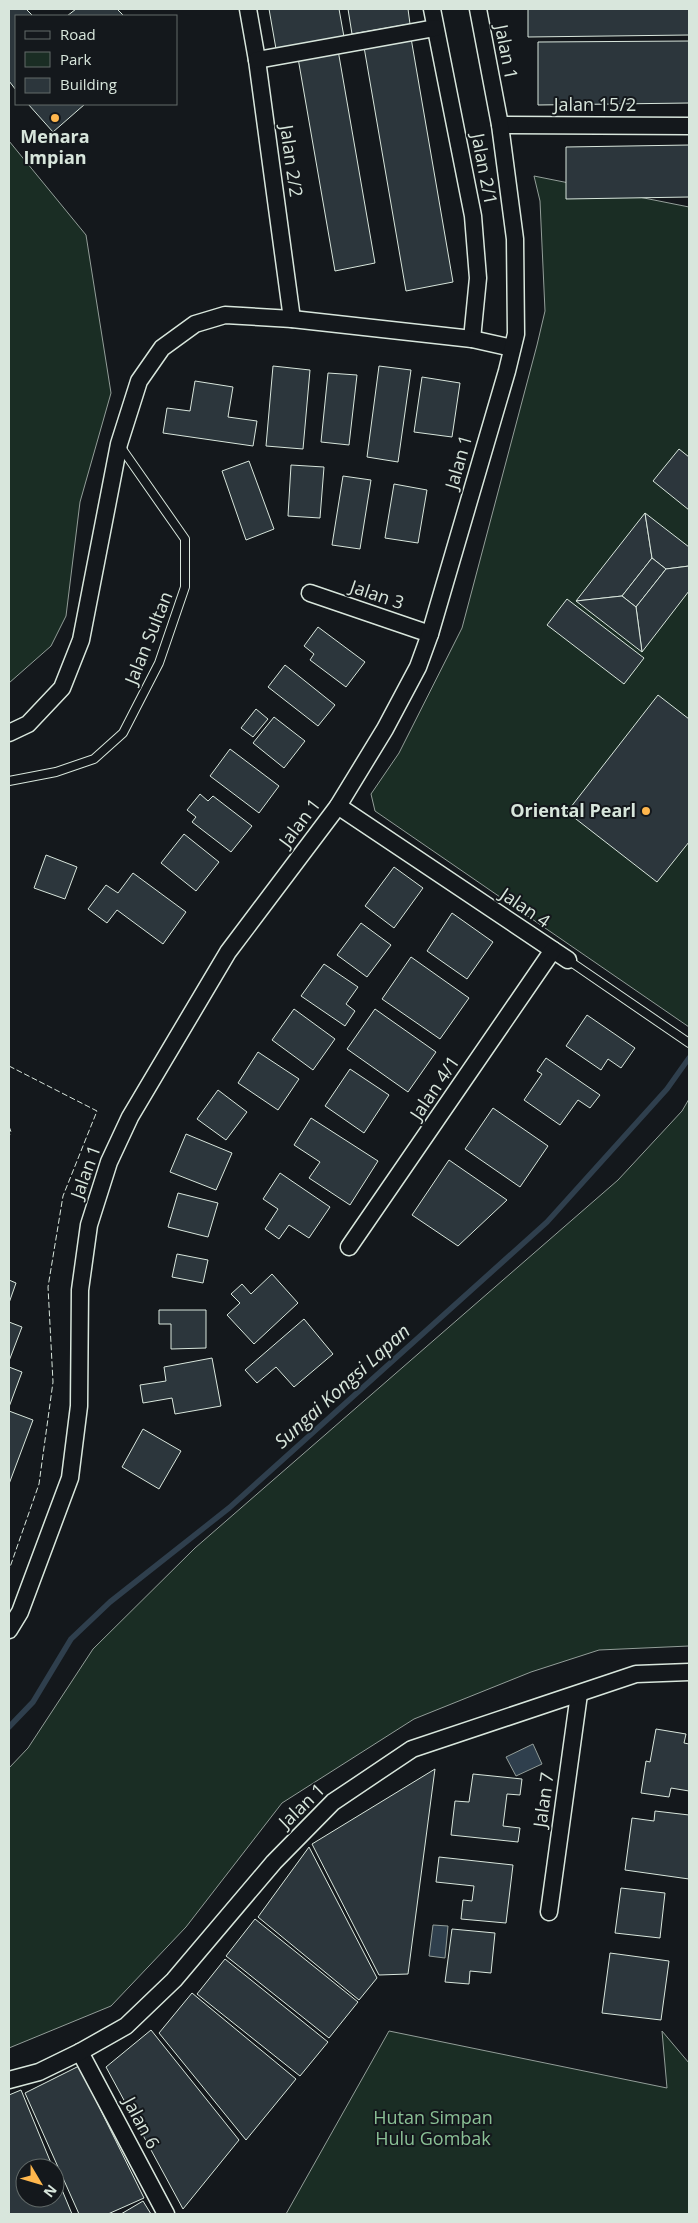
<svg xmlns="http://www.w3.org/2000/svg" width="698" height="2223" viewBox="0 0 698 2223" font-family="'Open Sans',sans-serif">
<rect width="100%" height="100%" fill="#14181c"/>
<g fill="#1a2d24" stroke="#939e99">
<path d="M9 141 86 235 111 393 80 502 66 616 51 646 9 683Z"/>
<path d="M534 176 689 207V1027L375 811 371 794 399 753 462 628 537 345 545 311 540 201Z"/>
<path d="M689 1099V1646L599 1650 531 1672 414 1719 282 1803 186 1927 111 2006 9 2048V1768L28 1748 93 1649 195 1548 618 1180 682 1111Z"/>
<path d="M389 2031 667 2088 662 2031 689 2063V2214H286Z"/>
</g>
<g fill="#2f3f4d" stroke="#939e99">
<path d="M533 1744 542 1764 516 1776 506 1757Z"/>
<path d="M433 1925 448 1926 445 1958 429 1956Z"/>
</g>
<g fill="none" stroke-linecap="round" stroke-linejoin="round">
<path stroke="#2f3f4d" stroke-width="5.5" d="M9 1727 33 1702 71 1639 110 1602 229 1508 547 1222 667 1089 689 1058"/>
</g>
<g fill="#2c363c" stroke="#d8e6dc">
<path d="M9 9H26L33 16H16V90L9 81Z"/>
<path d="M76 9H117L124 16H67Z"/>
<path d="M269 9H339L344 37 276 49Z"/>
<path d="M348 9H408L410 24 352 34Z"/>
<path d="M528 9H689V35L528 37Z"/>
<path d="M411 38 453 282 406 291 364 47Z"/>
<path d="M689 41V103L538 105V42Z"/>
<path d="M338 50 375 263 335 271 298 58Z"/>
<path d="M28 104H85L53 132Z"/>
<path d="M689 145V197L566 199V147Z"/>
<path d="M273 366 310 370 303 449 266 446Z"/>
<path d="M379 366 411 370 398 462 367 457Z"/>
<path d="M328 373 357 375 349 445 321 442Z"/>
<path d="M422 377 460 383 452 437 414 432Z"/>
<path d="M195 381 233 387 228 417 257 421 253 446 163 433 167 408 190 411Z"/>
<path d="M679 449 689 457V510L653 481Z"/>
<path d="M249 461 274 529 246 540 222 471Z"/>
<path d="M291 465 324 467 320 518 288 516Z"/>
<path d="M343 476 371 480 360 549 332 545Z"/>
<path d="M394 484 427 490 418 543 385 538Z"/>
<path d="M645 513 652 558 622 596 576 601Z"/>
<path d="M645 513 689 547V566L666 569 652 558Z"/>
<path d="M652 558 666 569 636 607 622 596Z"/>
<path d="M689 566V591L642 652 636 607 666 569Z"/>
<path d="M622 596 636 607 642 652 576 601Z"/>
<path d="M567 599 644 658 624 684 547 625Z"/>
<path d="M318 627 365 662 346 687 310 660 314 654 304 646Z"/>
<path d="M285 665 335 705 318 726 268 687Z"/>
<path d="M658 695 689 719V842L657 882 567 812Z"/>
<path d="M256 709 268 719 253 737 241 728Z"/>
<path d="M274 717 305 741 284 768 253 743Z"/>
<path d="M230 749 279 786 259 813 210 776Z"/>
<path d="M200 794 208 801 213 796 252 826 231 852 192 822 196 817 187 810Z"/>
<path d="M184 834 219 862 196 891 161 863Z"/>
<path d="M46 855 77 867 65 899 34 888Z"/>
<path d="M394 867 423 888 394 928 365 906Z"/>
<path d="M133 873 186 912 163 944 117 910 107 923 88 909 106 885 118 893Z"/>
<path d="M452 913 493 942 467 979 427 951Z"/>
<path d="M361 923 391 945 367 977 337 955Z"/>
<path d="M411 957 469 998 440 1039 382 999Z"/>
<path d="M324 964 358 987 346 1004 355 1011 345 1026 301 996Z"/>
<path d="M294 1009 335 1039 313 1070 272 1040Z"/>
<path d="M375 1009 436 1052 408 1092 347 1049Z"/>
<path d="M587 1015 635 1048 621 1068 608 1059 601 1070 566 1046Z"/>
<path d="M258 1052 299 1079 278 1110 238 1083Z"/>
<path d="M546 1058 600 1095 590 1108 578 1100 560 1125 524 1100 542 1074 537 1071Z"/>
<path d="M350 1069 389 1095 364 1133 325 1106Z"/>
<path d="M218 1090 247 1112 226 1140 197 1119Z"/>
<path d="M493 1108 548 1146 520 1187 465 1149Z"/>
<path d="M311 1118 378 1161 350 1205 309 1178 320 1162 294 1145Z"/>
<path d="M186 1134 232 1153 216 1190 170 1172Z"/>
<path d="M449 1160 507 1200 458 1246 412 1215Z"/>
<path d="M280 1173 330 1207 309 1238 289 1225 279 1239 265 1229 278 1209 263 1199Z"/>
<path d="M178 1193 218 1203 208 1237 168 1227Z"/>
<path d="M177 1254 208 1260 203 1283 172 1277Z"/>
<path d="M272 1274 298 1303 254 1344 227 1315 240 1303 231 1294 242 1284 251 1294Z"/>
<path d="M9 1280 16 1283 9 1303Z"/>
<path d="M159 1310H206V1348L171 1349V1324H159Z"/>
<path d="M304 1319 333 1354 294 1387 276 1367 257 1383 245 1370Z"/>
<path d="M9 1322 22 1327 9 1361Z"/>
<path d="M212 1358 221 1406 175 1414 172 1398 143 1403 140 1385 166 1381 164 1367Z"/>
<path d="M9 1367 22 1372 9 1407Z"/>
<path d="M9 1411 33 1420 9 1484Z"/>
<path d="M143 1429 181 1451 159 1489 122 1467Z"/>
<path d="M656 1729 686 1734 684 1743 689 1744V1791L671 1788 669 1797 641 1793 646 1761 650 1762Z"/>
<path d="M435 1769 408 1974 379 1975 312 1844Z"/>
<path d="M473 1774 522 1779 520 1795 507 1794 503 1826 520 1828 518 1842 451 1835 455 1801 469 1802Z"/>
<path d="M655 1811 689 1815V1879L625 1870 632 1818 654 1821Z"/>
<path d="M309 1847 377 1978 359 2000 258 1917Z"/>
<path d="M439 1857 513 1865 506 1923 461 1919 463 1900 472 1901 474 1886 436 1882Z"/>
<path d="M621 1888 665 1893 660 1938 615 1933Z"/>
<path d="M255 1919 358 2002 329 2038 226 1956Z"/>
<path d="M452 1929 495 1933 491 1973 470 1971 469 1984 445 1982Z"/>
<path d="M610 1953 669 1961 661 2020 602 2013Z"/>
<path d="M225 1959 328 2042 300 2076 197 1994Z"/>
<path d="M192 1993 296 2079 246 2140 159 2033Z"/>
<path d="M151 2030 239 2140 183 2209 106 2067Z"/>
<path d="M79 2066 144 2198 108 2214H79L25 2093Z"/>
<path d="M21 2090 53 2168H25V2198H55V2173L72 2214H9V2095Z"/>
<path d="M143 2201 151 2214H121Z"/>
</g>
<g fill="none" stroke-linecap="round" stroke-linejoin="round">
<g stroke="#d8e6dc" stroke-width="10">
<g id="lane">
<path d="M9 781 56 772 94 759 123 733 159 663 185 587V539L120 446"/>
<path d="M568 960 689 1043"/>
</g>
</g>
<g stroke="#d8e6dc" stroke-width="19">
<g id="street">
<path d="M248 9 257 60 292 319"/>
<path d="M432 9 473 216 478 278 472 339"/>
<path d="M257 60 435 28"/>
<path d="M500 125 689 126"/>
<path d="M310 593 430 634"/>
<path d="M9 733 28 724 62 688 81 640 119 444 139 381 162 348 195 324 225 315 292 319 472 339 512 348"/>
<path d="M338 806 568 960"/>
<path d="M349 1247 553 950"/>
<path d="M9 1630 20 1612 70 1478 79 1406 80 1290 89 1225 109 1162 130 1117 228 952 338 806 385 729 418 667 430 634 507 371 516 334 515 239 500 125 478 9"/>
<path d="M549 1912 579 1694"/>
<path d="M80 2052 166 2214"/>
<path d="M9 2080 39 2072 80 2052 126 2026 174 1980 274 1862 333 1802 412 1749 636 1674 689 1672"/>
</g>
</g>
<use href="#lane" stroke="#14181c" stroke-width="8"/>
<use href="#street" stroke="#14181c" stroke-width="16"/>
<g stroke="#d8e6dc" stroke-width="1" stroke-dasharray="6 2.5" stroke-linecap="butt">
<path d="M9 1066 97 1111 63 1196 48 1287 53 1382 39 1484 9 1570"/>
<path d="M9 1126 11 1132 9 1136"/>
</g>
</g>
<g fill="#ffb74d" stroke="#14181c" stroke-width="2">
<circle cx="55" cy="118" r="5"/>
<circle cx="646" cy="811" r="5"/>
</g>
<g text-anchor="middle" stroke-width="4" stroke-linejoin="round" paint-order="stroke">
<g font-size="18" fill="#d8e6dc" stroke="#14181c">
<text transform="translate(506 52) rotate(79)" y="6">Jalan 1</text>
<text x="595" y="111">Jalan 15/2</text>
<text transform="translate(291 161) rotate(82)" y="6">Jalan 2/2</text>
<text transform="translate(484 169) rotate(79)" y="6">Jalan 2/1</text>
<text transform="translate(459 462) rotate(-74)" y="6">Jalan 1</text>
<text transform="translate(377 595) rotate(19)" y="6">Jalan 3</text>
<text transform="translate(149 638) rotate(-68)" y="6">Jalan Sultan</text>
<text transform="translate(300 823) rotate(-53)" y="6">Jalan 1</text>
<text transform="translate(525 908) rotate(34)" y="6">Jalan 4</text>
<text transform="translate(435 1088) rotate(-56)" y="6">Jalan 4/1</text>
<text transform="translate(86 1172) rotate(-70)" y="6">Jalan 1</text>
<text transform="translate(544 1800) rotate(-82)" y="6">Jalan 7</text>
<text transform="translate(302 1806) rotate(-44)" y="6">Jalan 1</text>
<text transform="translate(141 2123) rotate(62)" y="6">Jalan 6</text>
</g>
<g font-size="18" font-weight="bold" fill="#d8e6dc" stroke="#14181c">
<text x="55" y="143">Menara<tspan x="55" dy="21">Impian</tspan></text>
<text x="636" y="817" text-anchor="end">Oriental Pearl</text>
</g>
<g font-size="18" fill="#8ac095" stroke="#14181c">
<text x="433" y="2124">Hutan Simpan<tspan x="433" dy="21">Hulu Gombak</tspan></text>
</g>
<g font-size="19" font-style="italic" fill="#d8e6dc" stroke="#14181c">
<text transform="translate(342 1386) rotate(-42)" y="7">Sungai Kongsi Lapan</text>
</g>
</g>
<rect width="698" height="2223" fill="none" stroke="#d8e6dc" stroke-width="20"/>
<rect x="15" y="15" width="162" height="90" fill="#14181c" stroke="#626a69"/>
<rect x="25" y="31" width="25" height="8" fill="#14181c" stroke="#626a69"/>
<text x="60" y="40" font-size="15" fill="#d8e6dc">Road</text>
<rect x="25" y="52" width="25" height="15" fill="#1a2d24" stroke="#626a69"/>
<text x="60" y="65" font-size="15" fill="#d8e6dc">Park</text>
<rect x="25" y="78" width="25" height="15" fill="#2c363c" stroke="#626a69"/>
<text x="60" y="90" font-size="15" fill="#d8e6dc">Building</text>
<g transform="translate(40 2183) rotate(128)"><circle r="24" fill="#14181c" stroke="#626a69"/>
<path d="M0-4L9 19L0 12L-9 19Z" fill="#ffb74d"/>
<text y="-8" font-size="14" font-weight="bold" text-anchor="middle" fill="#d8e6dc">N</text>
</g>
</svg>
